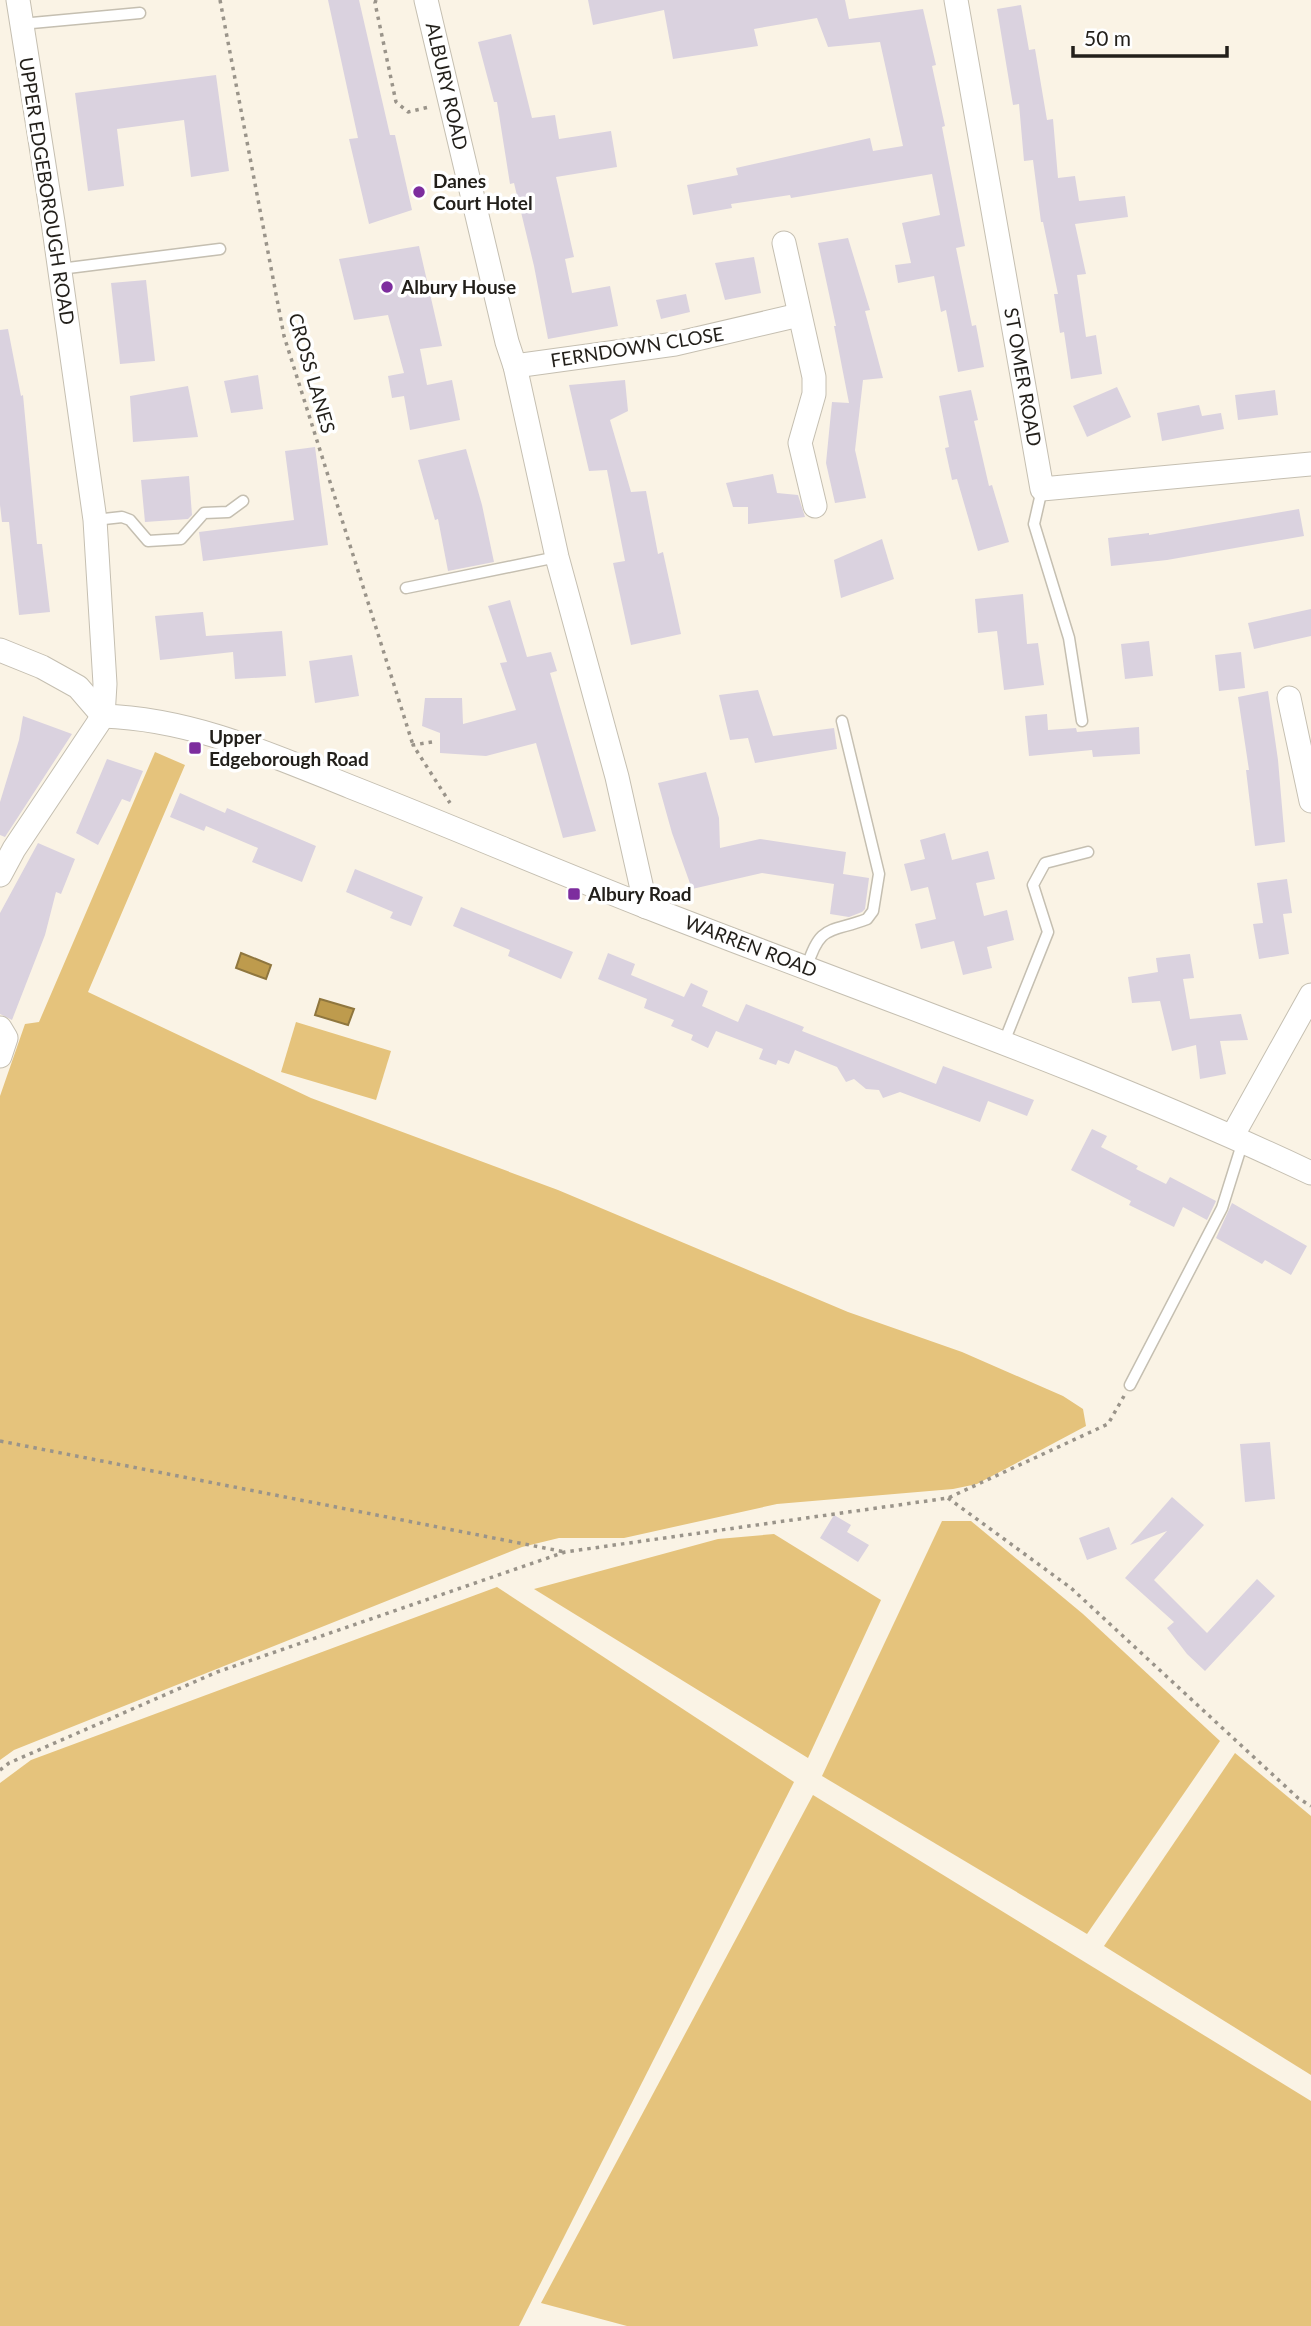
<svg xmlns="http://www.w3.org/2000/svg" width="1311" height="2326" viewBox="0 0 1311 2326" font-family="Lato,sans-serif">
<rect width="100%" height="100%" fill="#faf3e5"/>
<g fill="#e5c37c">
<path d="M155 752 185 765 88 992 311 1098 558 1190 848 1312 962 1352 1063 1396 1083 1409 1086 1426 977 1484 953 1489 777 1504 624 1538H559L522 1547 14 1750 0 1760V1096L25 1024 39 1022Z"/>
<path d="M296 1022 391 1051 376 1100 281 1072Z"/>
<path d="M942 1521H971L1083 1614 1220 1741 1087 1934 822 1776Z"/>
<path d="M774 1534 881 1600 808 1758 534 1589 718 1539Z"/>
<path d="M497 1587 794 1782 519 2326H0V1783L31 1760Z"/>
<path d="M1235 1753 1311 1816V2075L1104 1946Z"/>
<path d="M813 1795 1311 2101V2326H627L541 2303Z"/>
</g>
<g fill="#be9b4d" stroke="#8f763e" stroke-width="2">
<path d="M241 953 271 965 266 979 236 968Z"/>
<path d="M320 999 354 1009 348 1025 315 1015Z"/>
</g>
<g fill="#dad2df">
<path d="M328 0H359L390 135H395L412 210 369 224 349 139 358 138Z"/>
<path d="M588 0H845L849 19 923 9 936 65 932 66 945 126 942 127 965 246 956 248 972 326 976 325 984 367 958 372 946 310 941 312 934 276 898 283 895 265 911 263 902 223 940 215 932 174 791 198 790 195 731 204 732 208 693 215 687 185 738 175 736 168 870 138 873 151 903 146 880 42 828 47 817 18 754 29 758 46 673 59 664 10 593 25Z"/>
<path d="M1021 5 1029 50 1035 49 1047 120 1053 119 1058 178 1075 176 1079 201 1125 196 1128 217 1075 224 1086 274 1077 275 1086 337 1096 335 1102 374 1071 379 1064 332 1060 333 1054 294H1058L1043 222H1041L1033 160 1024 161 1019 104 1013 105 997 9Z"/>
<path d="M511 34 532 118 555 115 559 139 611 131 617 167 556 177 574 257 565 259 572 293 610 286 618 326 548 339 534 266 514 183 510 184 497 102H494L478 42Z"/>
<path d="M216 75 229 171 191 177 184 120 117 129 124 186 88 191 75 93Z"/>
<path d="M848 238 870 310 865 311 883 378 863 380 855 450 866 498 835 503 826 463 832 402 849 403 834 326H836L818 243Z"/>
<path d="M419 246 442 346 420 349 427 385 452 380 460 420 410 430 404 396 392 398 388 376 404 373 388 315 354 320 339 259Z"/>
<path d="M754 257 761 293 725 300 715 263Z"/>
<path d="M146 280 155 361 120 364 111 283Z"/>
<path d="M686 294 690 312 661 319 656 300Z"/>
<path d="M8 329 21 396 23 395 37 544H42L50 612 19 615 9 522H2L0 505V330Z"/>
<path d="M258 375 263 409 231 413 224 381Z"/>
<path d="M625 380 628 411 610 420 631 492 646 491 658 554 663 552 681 634 631 645 613 563 625 561 607 470 589 471 569 385Z"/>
<path d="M188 386 198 437 133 442 130 396Z"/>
<path d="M1117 387 1131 417 1087 437 1073 406Z"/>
<path d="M971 390 978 420 974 421 989 486 992 485 1009 542 978 551 957 479 952 480 945 448 949 447 939 396Z"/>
<path d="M1275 390 1278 415 1238 420 1235 395Z"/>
<path d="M1199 405 1202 416 1221 413 1224 429 1162 441 1157 413Z"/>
<path d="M315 447 328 545 203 561 199 532 294 520 285 451Z"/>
<path d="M466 449 482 505 494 562 448 571 438 519 435 520 418 460Z"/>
<path d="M773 474 777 493 798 495 805 517 748 524V507H733L726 483Z"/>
<path d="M189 476 192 515 188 519 145 522 141 480Z"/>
<path d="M1299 509 1304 536 1167 560 1111 566 1108 538 1149 533V535Z"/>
<path d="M882 539 894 579 841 598 834 560Z"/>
<path d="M1023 594 1027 644 1038 643 1044 685 1004 690 997 631 978 633 975 599Z"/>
<path d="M510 600 527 657 551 652 557 671 550 673 596 831 563 838 536 743 486 756 440 753V733L422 726 425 698H462L463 724 516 710 500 663 507 662 488 606Z"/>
<path d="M1311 609V636L1254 649 1248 623Z"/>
<path d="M203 612 206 636 282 631 286 676 235 679 233 652 160 660 155 616Z"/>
<path d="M1149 641 1153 676 1125 679 1121 644Z"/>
<path d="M1241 652 1245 688 1219 691 1215 655Z"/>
<path d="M352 655 359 696 315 703 309 661Z"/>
<path d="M758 690 773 736 834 728 837 749 755 763 748 738 730 740 719 695Z"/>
<path d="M1268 691 1278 760 1285 842 1255 846 1246 770H1249L1238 697Z"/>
<path d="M1047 714 1048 730 1076 728 1077 732 1139 727 1140 754 1093 757 1092 750 1029 756 1025 716Z"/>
<path d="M23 716 72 734 5 837 0 835V802L19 740Z"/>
<path d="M107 759 143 771 130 802 122 799 98 845 76 833Z"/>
<path d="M706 772 719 818 720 848 760 839 846 852 843 874 869 878 865 909 862 912 849 917 830 914 834 884 762 873 692 889 672 833 658 783Z"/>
<path d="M180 793 225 813 227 808 316 846 302 882 252 862 258 848 206 826 204 831 170 817Z"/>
<path d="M945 833 952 860 988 851 995 879 976 883 984 916 1007 910 1014 940 987 947 992 968 963 975 954 941 921 949 915 924 936 919 928 887 911 891 904 864 925 859 920 840Z"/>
<path d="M38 843 75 859 61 894 56 892 45 935 12 1020 0 1014V913Z"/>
<path d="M355 869 423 897 411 926 390 918 393 912 346 892Z"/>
<path d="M1287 879 1292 913 1283 914 1289 954 1259 959 1253 924 1263 923 1257 883Z"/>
<path d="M461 907 573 952 561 979 508 956 510 950 453 926Z"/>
<path d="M608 953 635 964 631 975 684 997 691 983 708 991 702 1006 738 1022 746 1004 804 1027 802 1031 936 1084 943 1066 1034 1100 1027 1116 988 1101 980 1122 900 1092 883 1098 879 1090 866 1089 854 1079 846 1082 837 1067 795 1050 789 1064 778 1060 776 1065 759 1059 763 1049 716 1031 708 1048 691 1040 693 1035 671 1026 674 1020 644 1008 647 999 598 979Z"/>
<path d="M1190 954 1194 978 1183 979 1190 1019 1241 1014 1248 1040 1220 1041 1226 1074 1200 1079 1196 1045 1172 1051 1160 1001 1132 1003 1128 977 1158 972 1156 958Z"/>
<path d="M1092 1129 1107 1136 1101 1147 1138 1166 1136 1169 1166 1184 1170 1177 1216 1201 1207 1220 1183 1207 1174 1227 1129 1205 1131 1201 1071 1170Z"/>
<path d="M1232 1203 1307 1246 1291 1275 1265 1260 1262 1264 1216 1238Z"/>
<path d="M1270 1442 1275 1499 1245 1502 1240 1444Z"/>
<path d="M1172 1497 1204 1525 1154 1580 1207 1633 1257 1579 1275 1596 1205 1671 1187 1654 1167 1628 1174 1622 1125 1578 1167 1531 1130 1545Z"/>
<path d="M834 1515 851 1525 847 1532 869 1545 858 1562 820 1538Z"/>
<path d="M1109 1527 1117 1549 1087 1560 1079 1538Z"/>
</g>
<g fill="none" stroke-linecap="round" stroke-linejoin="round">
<g stroke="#c5bfb1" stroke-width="13">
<g id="lane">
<path d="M21 24 140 13"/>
<path d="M60 269 220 249"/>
<path d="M1042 489 1034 524 1069 638 1082 721"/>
<path d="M95 520 122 517 130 520 148 541 181 539 204 513 228 512 243 501"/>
<path d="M406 588 557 557"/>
<path d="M807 967C820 923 831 933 867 919L873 911 879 874 842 721"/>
<path d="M1004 1042 1048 932 1033 885 1045 863 1088 852"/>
<path d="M1130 1385 1222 1208 1243 1141"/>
</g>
</g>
<g stroke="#c5bfb1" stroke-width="25">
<g id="street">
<path d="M426 0 507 342 515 366 557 557 617 777 646 907"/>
<path d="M956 0 1042 489 1311 464"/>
<path d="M784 243 814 377V394L800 443 815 506"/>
<path d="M515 366 675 344 799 315"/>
<path d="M0 650 42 667 78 687 103 716C192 719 269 754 351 787 450 826 548 868 647 907 869 994 1095 1071 1311 1173"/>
<path d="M1289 698 1311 801"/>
<path d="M0 875 14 849 103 716 105 684 95 520 53 222 18 0"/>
<path d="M0 1028 6 1038 0 1056"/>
<path d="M1233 1135 1311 995"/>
</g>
</g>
<g stroke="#9a948a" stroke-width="3.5" stroke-dasharray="3.5 5" stroke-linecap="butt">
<path d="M220 0 284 336 413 745"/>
<path d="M376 0 375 3 396 102 408 112 429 107"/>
<path d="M432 742 413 745 450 803"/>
<path d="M0 1441 565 1552"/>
<path d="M948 1498 1071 1588 1298 1798 1311 1806"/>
<path d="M0 1770 9 1763 217 1672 565 1552 948 1498 1108 1424 1124 1396"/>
</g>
<use href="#lane" stroke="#fff" stroke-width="10"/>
<use href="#street" stroke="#fff" stroke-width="23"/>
</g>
<g fill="#7d2d9e" stroke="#fff" stroke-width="2.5">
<circle cx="419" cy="192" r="7"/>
<circle cx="387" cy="287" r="7"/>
<rect x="188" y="741" width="14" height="14" rx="3.5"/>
<rect x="567" y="887" width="14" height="14" rx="3.5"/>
</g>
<g text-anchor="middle" stroke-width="7" stroke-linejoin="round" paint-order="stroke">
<g font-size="19" fill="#221f1a" stroke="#fff">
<text transform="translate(447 86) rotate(77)" y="7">ALBURY ROAD</text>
<text transform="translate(47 191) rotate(81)" y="7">UPPER EDGEBOROUGH ROAD</text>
<text transform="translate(637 347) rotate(-9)" y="7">FERNDOWN CLOSE</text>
<text transform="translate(312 373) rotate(74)" y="7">CROSS LANES</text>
<text transform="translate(1023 377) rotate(80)" y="7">ST OMER ROAD</text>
<text transform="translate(751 946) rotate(21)" y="7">WARREN ROAD</text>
</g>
<g font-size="19" font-weight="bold" fill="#221f1a" stroke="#fff" text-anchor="start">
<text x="433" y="188">Danes<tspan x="433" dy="22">Court Hotel</tspan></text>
<text x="401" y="294">Albury House</text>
<text x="209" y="744">Upper<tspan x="209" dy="22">Edgeborough Road</tspan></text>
<text x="588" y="901">Albury Road</text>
</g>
</g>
<path d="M1073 46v10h154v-10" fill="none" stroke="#221f1a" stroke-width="3.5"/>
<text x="1084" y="46" font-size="21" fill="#221f1a" stroke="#ffffff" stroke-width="5" paint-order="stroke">50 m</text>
</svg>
